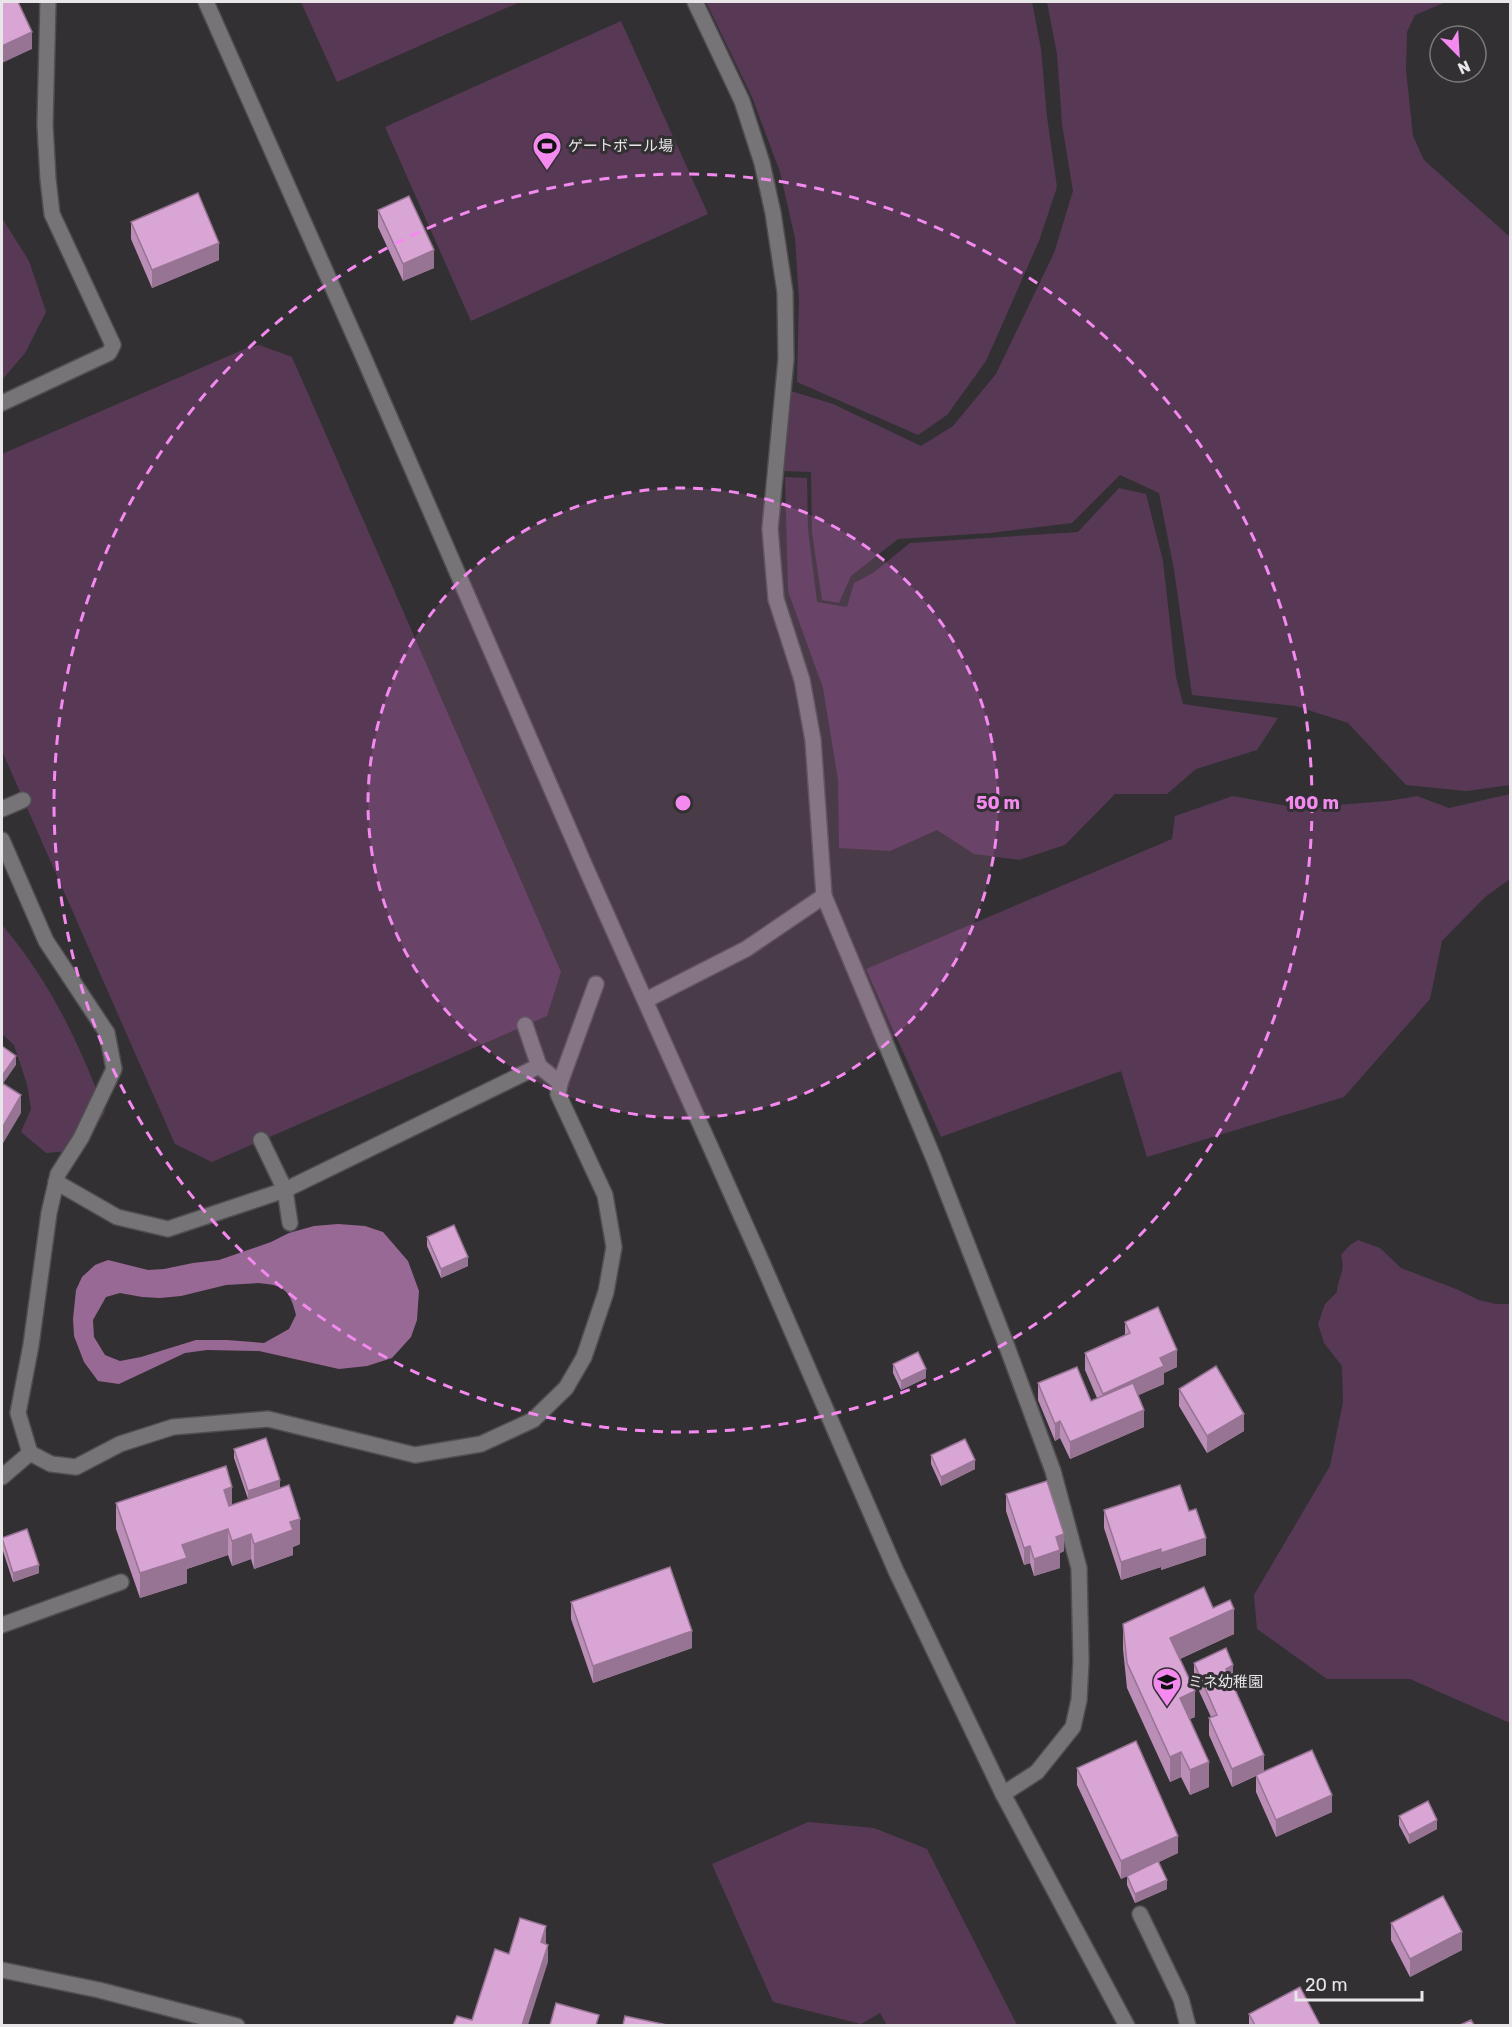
<svg xmlns="http://www.w3.org/2000/svg" width="1512" height="2027" viewBox="0 0 1512 2027" font-family="Rubik,'Noto Sans JP',sans-serif">
<rect width="100%" height="100%" fill="#333033"/>
<g fill="#573956">
<path d="M301 2H520L337 82Z"/>
<path d="M706 2H1032L1041 49 1047 117 1057 187 1039 241 986 361 947 415 918 435 797 382 799 299 795 238 780 172 752 97Z"/>
<path d="M1047 2H1446L1415 15 1407 32 1406 70 1413 136 1424 160 1510 237V785L1467 791 1406 785 1348 723 1296 706 1192 695 1174 570 1159 493 1120 475 1072 523 990 533 898 539 851 576 839 603 822 600 812 533 811 472 784 471 791 391 833 404 921 446 953 426 996 374 1054 253 1073 191 1062 124 1057 54Z"/>
<path d="M621 21 708 214 471 321 385 127Z"/>
<path d="M2 218 29 261 46 312 25 353 2 380Z"/>
<path d="M259 345 292 357 561 972 547 1016 212 1162 175 1144 2 751V454L247 348Z"/>
<path d="M785 477 807 478 808 529 817 602 847 607 854 583 873 573 910 543 1078 532 1119 488 1146 494 1163 561 1176 677 1183 704 1278 718 1257 750 1196 769 1167 794H1115L1065 845 1019 860 974 854 937 830 890 851 839 848 838 780 823 688 788 591Z"/>
<path d="M1510 794V879L1485 897 1442 941 1430 999 1344 1097 1147 1157 1121 1071 941 1137 866 969 1172 839 1175 816 1233 796 1298 808 1388 801 1417 796 1449 808Z"/>
<path d="M2 925C50 981 79 1043 105 1112L81 1150 46 1153 21 1132 31 1109 27 1084 14 1045 2 1034Z"/>
<path d="M1358 1240 1380 1248 1401 1268 1456 1289 1479 1300 1496 1304H1510V1723L1410 1679H1327L1257 1629 1254 1595 1330 1466 1343 1402 1342 1366 1324 1343 1318 1324 1325 1304 1337 1292C1338 1275 1346 1273 1341 1255L1350 1245Z"/>
<path d="M808 1822 874 1828 927 1849 1017 2025H887L880 2013 861 2024 773 2002 712 1864Z"/>
</g>
<path fill="#996996" fill-rule="evenodd" d="M338 1224 365 1226 383 1232 408 1261 419 1291 417 1320 411 1337 392 1358 367 1366 339 1369 259 1351 207 1350 185 1353 119 1384 98 1381 84 1362 74 1336 73 1319 76 1290 82 1277 95 1265 108 1260 148 1270 164 1269 193 1263 219 1260 271 1242 289 1233 314 1226ZM258 1283C284 1285 290 1290 296 1315L289 1329 264 1343 227 1340H196L141 1357 120 1361 105 1355 94 1337 93 1320 106 1297 120 1293 142 1297 160 1298 181 1296 226 1285Z"/>
<g fill="none" stroke-linecap="round" stroke-linejoin="round">
<g stroke="#504e50" stroke-width="18">
<g id="lane">
<path d="M2 403 109 353 113 345 52 214 48 179 45 125 48 2"/>
<path d="M2 809 23 800"/>
<path d="M2 840 46 941 107 1033 114 1069 81 1138 58 1174 49 1213 31 1345 18 1413 30 1453 51 1464 76 1467 120 1444 173 1427 268 1419 415 1455 481 1444 533 1420 566 1388 584 1357 606 1292 614 1247 605 1195 558 1094 560 1083 596 984"/>
<path d="M525 1025 539 1066"/>
<path d="M261 1140 285 1190 290 1223"/>
<path d="M56 1182 117 1217 168 1229 285 1190 539 1066 560 1083"/>
</g>
</g>
<g stroke="#504e50" stroke-width="18">
<g id="street">
<path d="M695 2 742 101 762 163 773 213 785 292 786 359 770 529 776 599 802 680 813 740 824 896 934 1159 1003 1336 1053 1471 1079 1568 1081 1661 1079 1700 1073 1727 1037 1772 1003 1794"/>
<path d="M646 1000 746 949 824 896"/>
<path d="M2 1477 30 1453"/>
<path d="M2 1625 121 1582"/>
<path d="M1140 1914 1181 1999 1188 2026"/>
<path d="M2 1970 99 1990 237 2026"/>
</g>
</g>
<g stroke="#504e50" stroke-width="18">
<path id="secondary" d="M206 2 360 349 588 873 761 1260 896 1571 1003 1794 1127 2026"/>
</g>
<use href="#lane" stroke="#777477" stroke-width="15"/>
<use href="#street" stroke="#777477" stroke-width="15"/>
<use href="#secondary" stroke="#777477" stroke-width="15"/>
</g>
<g fill="#ba8eb6">
<path d="M378 210 434 268 403 281 378 227Z"/>
<path d="M131 222 219 260 152 288 131 239Z"/>
<path d="M427 1237 468 1266 441 1278 427 1246Z"/>
<path d="M1125 1322 1177 1367 1164 1373V1384L1138 1395 1144 1427 1070 1459 1060 1438 1055 1441 1038 1400V1383L1091 1401 1097 1398 1085 1370V1353L1125 1335Z"/>
<path d="M893 1364 926 1378 901 1390 893 1373Z"/>
<path d="M1179 1389 1244 1431 1207 1453 1179 1406Z"/>
<path d="M234 1449 280 1488 300 1544 293 1547V1555L254 1569 251 1559 232 1566 228 1555 187 1569V1583L140 1598 116 1529V1503L232 1505 248 1499 234 1458Z"/>
<path d="M931 1455 975 1469 941 1486 931 1464Z"/>
<path d="M1006 1494 1064 1551 1060 1553V1568L1034 1576 1030 1563 1024 1565 1006 1511Z"/>
<path d="M1104 1510 1206 1555 1161 1570V1567L1121 1580 1104 1528Z"/>
<path d="M2 1538 39 1573 13 1582 2 1548Z"/>
<path d="M571 1602 692 1648 593 1683 571 1619Z"/>
<path d="M1213 1608 1234 1634 1180 1659 1195 1717 1190 1719 1209 1787 1190 1795 1181 1777 1170 1782 1127 1688 1123 1649V1624Z"/>
<path d="M1194 1663 1233 1683H1232L1264 1772 1332 1812 1276 1837 1256 1792V1776L1232 1787 1209 1735V1718L1211 1717 1194 1680Z"/>
<path d="M1077 1768 1178 1853 1159 1862 1167 1889 1135 1903 1127 1885V1876L1121 1879 1077 1785Z"/>
<path d="M1399 1816 1437 1829 1409 1844 1399 1825Z"/>
<path d="M1391 1923 1462 1950 1410 1977 1391 1940Z"/>
<path d="M1249 2014 1320 2025H1249Z"/>
</g>
<g fill="#977494">
<path d="M32 32V49L2 63V46Z"/>
<path d="M219 243V260L152 288V270Z"/>
<path d="M434 250V268L403 281V264Z"/>
<path d="M16 1056V1065L2 1085V1076Z"/>
<path d="M21 1095V1113L2 1145V1128Z"/>
<path d="M468 1257V1266L441 1278V1269Z"/>
<path d="M1177 1350V1367L1164 1373V1384L1103 1411V1394L1160 1358Z"/>
<path d="M926 1369V1378L901 1390V1381Z"/>
<path d="M1144 1410V1427L1070 1459V1442Z"/>
<path d="M1244 1414V1431L1207 1453V1436Z"/>
<path d="M1060 1421V1438L1055 1441V1424Z"/>
<path d="M975 1460V1469L941 1486V1477Z"/>
<path d="M280 1480V1488L248 1500V1491Z"/>
<path d="M232 1487V1512L224 1515V1490Z"/>
<path d="M300 1519V1544L293 1547V1555L254 1569V1544L290 1522Z"/>
<path d="M228 1529V1555L187 1569V1583L140 1598V1573L182 1545Z"/>
<path d="M251 1534V1559L232 1566V1541Z"/>
<path d="M1064 1534V1551L1060 1553V1568L1034 1576V1559L1056 1537Z"/>
<path d="M1206 1538V1555L1161 1570V1553Z"/>
<path d="M1030 1546V1563L1024 1565V1548Z"/>
<path d="M1161 1549V1567L1121 1580V1562Z"/>
<path d="M39 1565V1573L13 1582V1573Z"/>
<path d="M1234 1609V1634L1170 1663V1638Z"/>
<path d="M692 1631V1648L593 1683V1666Z"/>
<path d="M1233 1665V1683L1226 1686V1669Z"/>
<path d="M1195 1691V1717L1180 1723V1698Z"/>
<path d="M1181 1752V1777L1170 1782V1757Z"/>
<path d="M1264 1755V1772L1232 1787V1769Z"/>
<path d="M1209 1762V1787L1190 1795V1770Z"/>
<path d="M1332 1795V1812L1276 1837V1820Z"/>
<path d="M1437 1820V1829L1409 1844V1835Z"/>
<path d="M1178 1836V1853L1121 1879V1861Z"/>
<path d="M1167 1880V1889L1135 1903V1894Z"/>
<path d="M546 1926V1944L541 1942Z"/>
<path d="M1462 1932V1950L1410 1977V1959Z"/>
<path d="M548 1945V1962L528 2025H522Z"/>
</g>
<g fill="#d8a5d4" stroke="#977494" stroke-width="1.5">
<path d="M2 2H18L32 32 2 46Z"/>
<path d="M198 193 219 243 152 270 131 222Z"/>
<path d="M409 196 434 250 403 264 378 210Z"/>
<path d="M2 1046 16 1056 2 1076Z"/>
<path d="M2 1083 21 1095 2 1128Z"/>
<path d="M454 1225 468 1257 441 1269 427 1237Z"/>
<path d="M1158 1307 1177 1350 1160 1358 1164 1366 1103 1394 1085 1353 1130 1333 1125 1322Z"/>
<path d="M918 1352 926 1369 901 1381 893 1364Z"/>
<path d="M1216 1366 1244 1414 1207 1436 1179 1389Z"/>
<path d="M1077 1367 1091 1401 1133 1383 1144 1410 1070 1442 1060 1421 1055 1424 1038 1383Z"/>
<path d="M266 1438 280 1480 248 1491 234 1449Z"/>
<path d="M965 1439 975 1460 941 1477 931 1455Z"/>
<path d="M226 1466 232 1487 224 1490 229 1506 289 1485 300 1519 290 1522 293 1530 254 1544 251 1534 232 1541 228 1529 182 1545 187 1558 140 1573 116 1503Z"/>
<path d="M1047 1481 1064 1534 1056 1537 1060 1550 1034 1559 1030 1546 1024 1548 1006 1494Z"/>
<path d="M1180 1485 1189 1511 1196 1509 1206 1538 1161 1553V1549L1121 1562 1104 1510Z"/>
<path d="M27 1529 39 1565 13 1573 2 1538Z"/>
<path d="M670 1567 692 1631 593 1666 571 1602Z"/>
<path d="M1204 1587 1213 1608 1230 1600 1234 1609 1170 1638 1195 1691 1180 1698 1209 1762 1190 1770 1181 1752 1170 1757 1127 1663 1123 1624Z"/>
<path d="M1226 1648 1233 1665 1226 1669 1264 1755 1232 1769 1209 1718 1217 1715 1194 1663Z"/>
<path d="M1136 1741 1178 1836 1121 1861 1077 1768Z"/>
<path d="M1312 1750 1332 1795 1276 1820 1256 1775Z"/>
<path d="M1428 1801 1437 1820 1409 1835 1399 1816Z"/>
<path d="M1158 1861 1167 1880 1135 1894 1127 1876Z"/>
<path d="M1443 1896 1462 1932 1410 1959 1391 1923Z"/>
<path d="M520 1918 546 1926 541 1942 548 1945 522 2025H453L457 2016 472 2020 495 1949 509 1954Z"/>
<path d="M1300 1987 1320 2025H1255L1249 2014Z"/>
<path d="M556 2003 599 2015 596 2025H550Z"/>
<path d="M625 2016 667 2025H623Z"/>
<path d="M1471 2020 1474 2025H1460Z"/>
</g>
<circle cx="683" cy="803" r="315" fill="#f489f0" fill-opacity=".12"/>
<g fill="none" stroke="#f489f0" stroke-width="3" stroke-dasharray="10 8">
<circle cx="683" cy="803" r="315"/>
<circle cx="683" cy="803" r="629"/>
</g>
<defs>
<g id="stadium-pin" transform="scale(1.5)"><path d="M0 17L-7.5 6A9.5 9.5 0 1 1 7.5 6Z" fill="#f489f0" stroke="#333033"/><path d="M0-5a6.5 5 0 1 0 0 10a6.5 5 0 1 0 0-10ZM-3.5-1.8h7v3.6h-7Z" fill="#111"/></g>
<g id="school-pin" transform="scale(1.5)"><path d="M0 17L-7.5 6A9.5 9.5 0 1 1 7.5 6Z" fill="#f489f0" stroke="#333033"/><path d="M0-5L7-2L0 1L-7-2ZM-4 1L0 2.5L4 1V4Q0 6-4 4Z" fill="#111"/></g>
</defs>
<g fill-rule="evenodd">
<use href="#stadium-pin" x="547" y="146"/>
<use href="#school-pin" x="1167" y="1682"/>
</g>
<g text-anchor="middle" stroke-width="6" stroke-linejoin="round" paint-order="stroke">
<g font-size="15" fill="#e8e6e8" stroke="#333033" text-anchor="start">
<text x="568" y="151">ゲートボール場</text>
<text x="1188" y="1687">ミネ幼稚園</text>
</g>
</g>
<circle cx="683" cy="803" r="9" fill="#f489f0" stroke="#333033" stroke-width="3"/>
<g font-size="18" text-anchor="middle" font-weight="bold" fill="#f489f0" stroke="#333033" stroke-width="6" stroke-linejoin="round" paint-order="stroke">
<text x="998" y="809">50 m</text>
<text x="1312" y="809">100 m</text>
</g>
<rect width="1512" height="2027" fill="none" stroke="#e8e6e8" stroke-width="6"/>
<g transform="translate(1458 54) rotate(156)"><circle r="28" fill="#333033" stroke="#7b797b" stroke-width="1.5"/>
<path d="M0-4.5L10 22L0 15L-10 22Z" fill="#f489f0"/>
<text y="-9" font-size="16" font-weight="bold" text-anchor="middle" fill="#e8e6e8">N</text>
</g>
<path d="M1296 1991v9h126v-9" fill="none" stroke="#e8e6e8" stroke-width="3"/>
<text x="1305" y="1991" font-size="18" fill="#e8e6e8" stroke="#333033" stroke-width="4.5" paint-order="stroke">20 m</text>
</svg>
